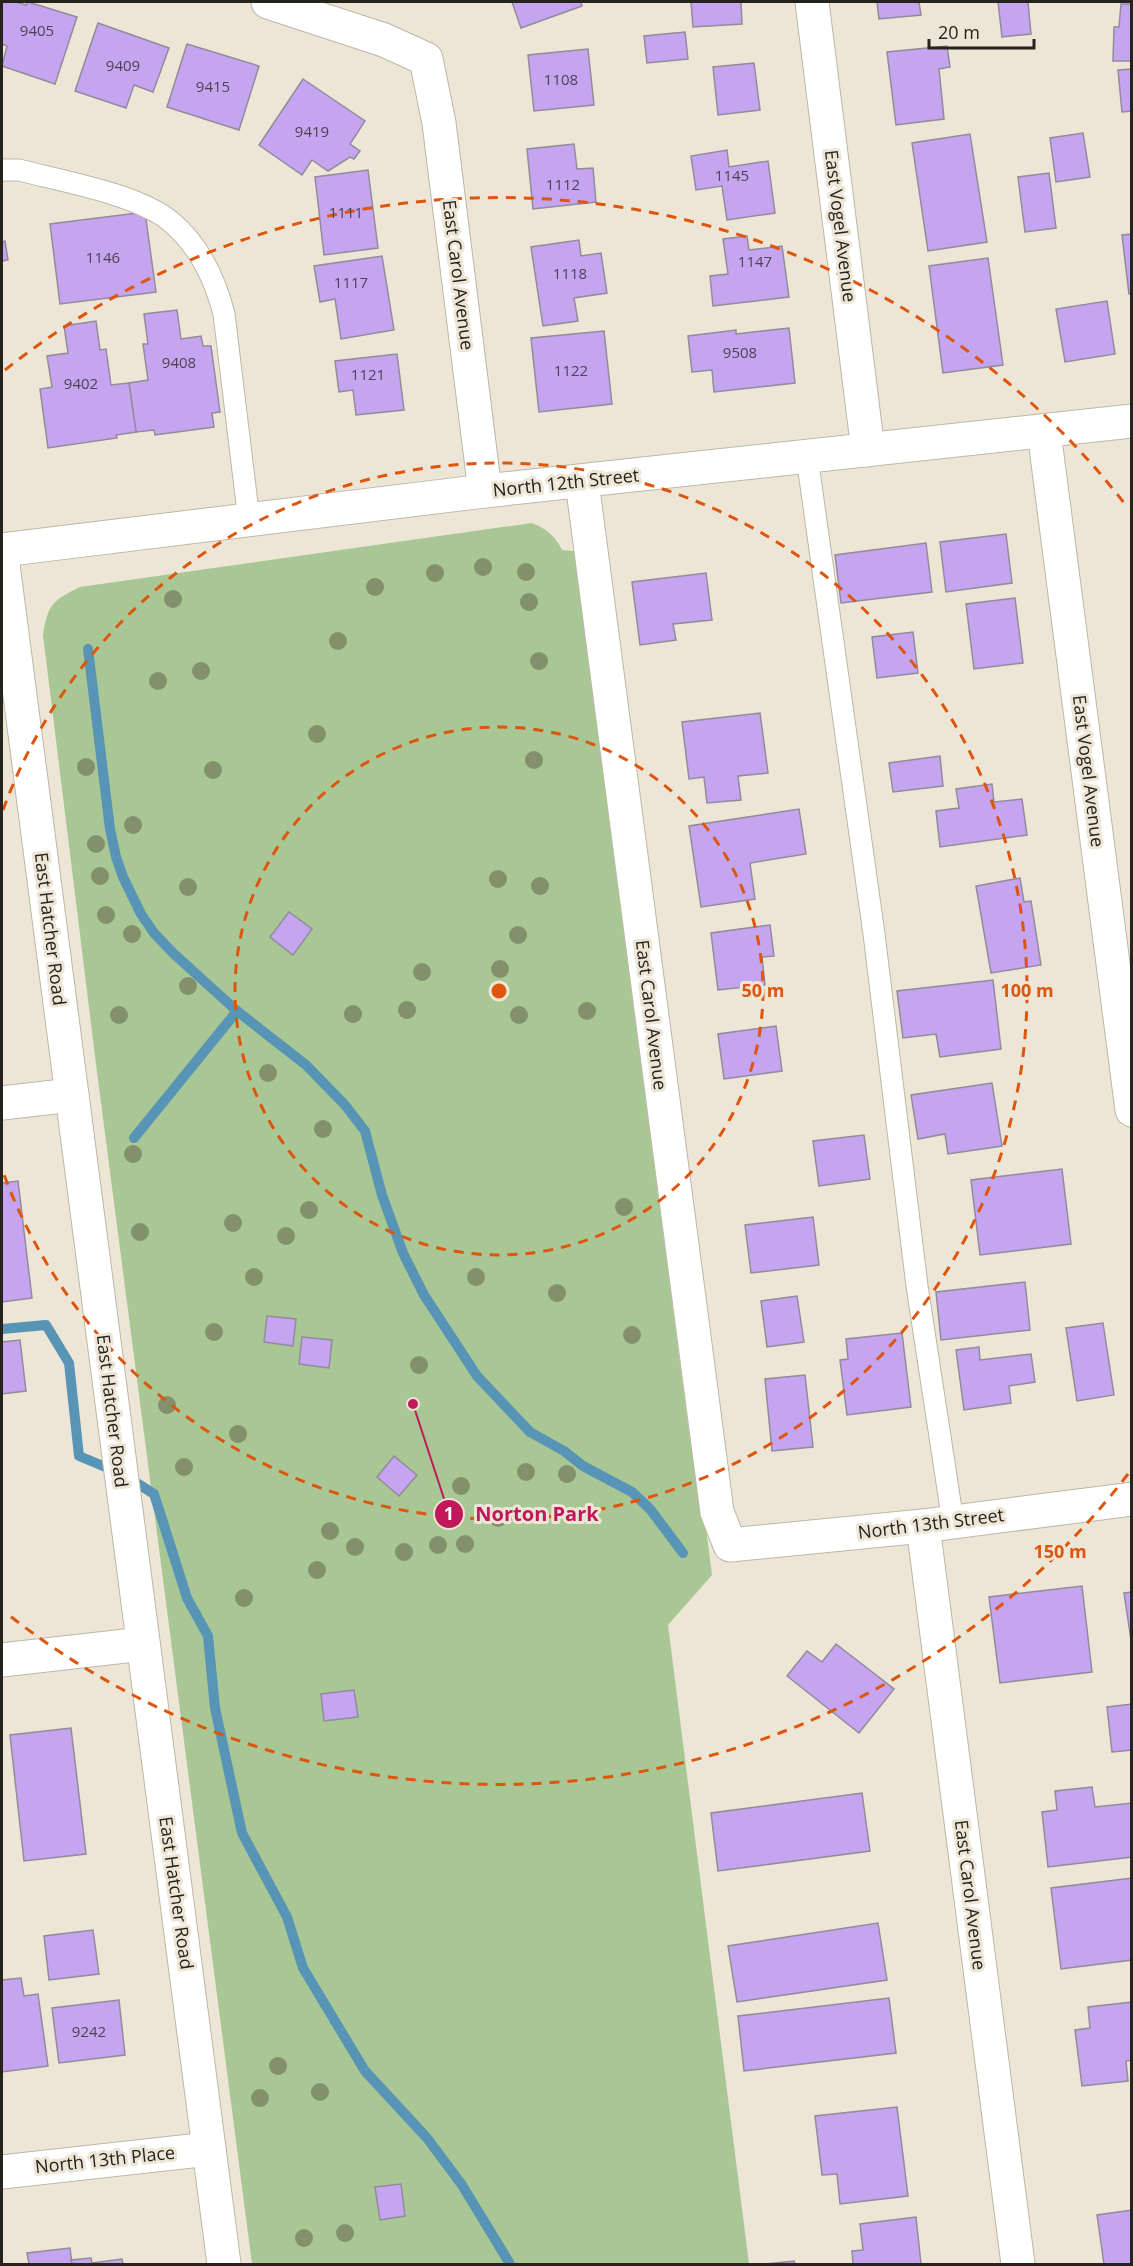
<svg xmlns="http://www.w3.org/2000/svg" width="1133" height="2266" viewBox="0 0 1133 2266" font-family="'Open Sans',sans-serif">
<rect width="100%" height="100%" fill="#ede6d6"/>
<path fill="#a9c695" d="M532 523C547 529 555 536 562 550L574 551 690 1440 704 1513 712 1575 668 1625 749 2264H252L96 1064 43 635C48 604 52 601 80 587Z"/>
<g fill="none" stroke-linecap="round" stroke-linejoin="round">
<g stroke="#5894b6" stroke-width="10">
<path d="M88 649 110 829 116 857 123 877 141 914 154 933 173 953 237 1011 306 1065 345 1105 365 1131 382 1195 403 1253 424 1295 477 1376 530 1432 564 1451 583 1466 632 1492 650 1509 683 1553"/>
<path d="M134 1138 237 1011"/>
<path d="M2 1329 46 1325 69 1363 79 1456 115 1471"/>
<path d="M129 1478 154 1494 187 1598 208 1636 215 1708 242 1833 287 1917 303 1968 365 2071 427 2138 462 2185 510 2264"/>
</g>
</g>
<g fill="#c5a4f0" stroke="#918b9a" stroke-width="1.5">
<path d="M2 2H16L26 5 28 2 77 17 55 84 2 66 7 46 2 44Z"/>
<path d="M512 2H581L582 6 521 28Z"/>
<path d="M691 2H741L742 24 693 27Z"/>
<path d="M877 2H919L921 15 879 19Z"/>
<path d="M998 2H1028L1031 34 1002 37Z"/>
<path d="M1121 4H1132V61H1113L1114 27H1119Z"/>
<path d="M98 23 169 48 153 92 134 85 126 108 75 91Z"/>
<path d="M685 32 688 59 647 63 644 36Z"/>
<path d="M187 44 259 66 239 130 167 107Z"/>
<path d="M947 46 950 67 939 69 944 119 896 125 887 52Z"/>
<path d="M588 49 594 105 534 111 528 55Z"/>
<path d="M754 63 760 110 718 115 713 67Z"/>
<path d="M1132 69V111L1122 112 1118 70Z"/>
<path d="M303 79 365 121 350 144 360 151 354 159 350 157 328 171 312 160 302 175 259 145Z"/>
<path d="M1083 133 1090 177 1056 182 1050 138Z"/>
<path d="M970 134 987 242 928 251 912 143Z"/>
<path d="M574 144 577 169 593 168 596 202 533 209 527 149Z"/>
<path d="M727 150 729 167 768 161 775 213 727 220 722 186 696 190 691 156Z"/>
<path d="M368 170 378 248 324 255 315 177Z"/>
<path d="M1049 173 1056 228 1025 232 1018 177Z"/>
<path d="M145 212 156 292 60 304 50 224Z"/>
<path d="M1132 234V294H1129L1122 235Z"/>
<path d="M747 236 749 250 782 246 789 297 713 306 710 276 728 274 723 239Z"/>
<path d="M579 240 581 256 601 253 607 293 574 298 578 321 543 326 531 247Z"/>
<path d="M5 241 8 260 2 261V242Z"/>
<path d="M382 256 394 330 341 339 335 299 320 302 314 266Z"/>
<path d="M988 258 1003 365 943 373 929 266Z"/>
<path d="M1107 301 1115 354 1065 362 1056 309Z"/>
<path d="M177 310 181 339 201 336 203 346H211L220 412 212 413 214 427 155 435 154 430 136 432 129 383 148 380 143 344H148L144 314Z"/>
<path d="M96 321 100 350 106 349 111 385 129 383 136 432 116 435 117 438 48 448 40 389 52 387 47 356 68 353 64 326Z"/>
<path d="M789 328 795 383 714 392 712 370 692 372 688 336 736 330V334Z"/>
<path d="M604 331 612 404 539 412 531 338Z"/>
<path d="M397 354 404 410 356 415 353 390 339 392 335 361Z"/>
<path d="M1006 534 1012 583 946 592 940 542Z"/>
<path d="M926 543 932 592 841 603 835 555Z"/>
<path d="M706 573 712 620 673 624 676 640 640 645 632 582Z"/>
<path d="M1015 598 1023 663 974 669 966 604Z"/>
<path d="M913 632 918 673 877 678 872 637Z"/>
<path d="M760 713 768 773 738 776 741 800 707 803 704 777 689 779 682 722Z"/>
<path d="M940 756 943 786 893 792 889 763Z"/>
<path d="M992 784 994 802 1022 799 1027 835 940 847 936 811 959 808 956 789Z"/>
<path d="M799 809 806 854 750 863 755 899 701 907 689 826Z"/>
<path d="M1020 878 1024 902 1031 901 1041 965 991 973 976 886Z"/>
<path d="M289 912 312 929 293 955 270 937Z"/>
<path d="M770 925 774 956 762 957 765 985 718 990 711 933Z"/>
<path d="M993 980 1001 1049 940 1057 936 1034 903 1038 897 991Z"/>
<path d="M776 1026 782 1071 724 1079 718 1034Z"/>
<path d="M992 1083 1002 1146 948 1154 945 1134 918 1139 911 1095Z"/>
<path d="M864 1135 870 1179 819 1186 813 1141Z"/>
<path d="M1062 1169 1071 1244 980 1255 971 1180Z"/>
<path d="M18 1181 32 1298 2 1302V1183Z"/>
<path d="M813 1217 819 1265 751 1273 745 1225Z"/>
<path d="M1025 1282 1030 1330 941 1340 936 1292Z"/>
<path d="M797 1296 804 1342 767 1347 761 1301Z"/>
<path d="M267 1316 296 1319 293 1346 264 1342Z"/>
<path d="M1103 1323 1114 1395 1077 1401 1066 1328Z"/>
<path d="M902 1333 911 1407 847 1415 840 1360 848 1359 846 1339Z"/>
<path d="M302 1337 332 1340 329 1368 299 1364Z"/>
<path d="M20 1340 26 1391 2 1394V1342Z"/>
<path d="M979 1347 980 1360 1031 1354 1035 1382 1009 1386 1011 1403 964 1410 956 1350Z"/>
<path d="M805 1375 813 1447 772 1451 765 1379Z"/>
<path d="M394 1456 417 1475 399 1496 377 1477Z"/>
<path d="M1082 1586 1092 1672 1000 1683 989 1597Z"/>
<path d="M1132 1592V1647L1124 1593Z"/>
<path d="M836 1644 894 1689 859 1733 787 1676 807 1651 822 1662Z"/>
<path d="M354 1690 358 1717 324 1721 321 1694Z"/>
<path d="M1132 1704V1750L1112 1752 1107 1707Z"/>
<path d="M71 1728 86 1854 24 1861 10 1735Z"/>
<path d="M1092 1787 1095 1807 1132 1803V1857L1048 1867 1042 1812 1057 1810 1055 1791Z"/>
<path d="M862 1793 870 1851 718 1871 711 1813Z"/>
<path d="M1132 1878V1960L1061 1969 1051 1888Z"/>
<path d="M878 1923 887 1980 737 2002 728 1946Z"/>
<path d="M93 1930 99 1974 49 1980 44 1936Z"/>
<path d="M21 1978 24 1996 38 1994 48 2066 2 2072V1980Z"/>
<path d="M889 1998 896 2053 744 2071 738 2016Z"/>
<path d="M119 2000 125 2055 59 2063 52 2008Z"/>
<path d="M1132 2002V2060L1126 2061 1128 2081 1082 2086 1075 2030 1090 2028 1088 2007Z"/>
<path d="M897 2107 908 2196 840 2204 837 2174 822 2175 815 2116Z"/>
<path d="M401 2184 405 2216 380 2220 375 2187Z"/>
<path d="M1132 2210V2264H1104L1097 2215Z"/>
<path d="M916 2217 921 2264H853L852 2251 863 2250 860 2224Z"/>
<path d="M70 2248 72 2264H29L27 2253Z"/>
<path d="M91 2258 92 2263 122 2259 123 2264H72L71 2260Z"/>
<path d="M794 2261 795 2264H765Z"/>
</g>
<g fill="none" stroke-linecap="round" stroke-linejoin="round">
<g stroke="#bdb7a6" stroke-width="23">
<g id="lane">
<path d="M2 170H19C61 181 137 194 170 221 198 244 215 279 224 314L249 520"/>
<path d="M807 457 874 934 917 1286 953 1522"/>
</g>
</g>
<g stroke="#bdb7a6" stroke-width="35">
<g id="street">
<path d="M268 2 384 40 426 59 439 123 485 491"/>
<path d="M812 2 868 450"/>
<path d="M1044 432 1132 1110"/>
<path d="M582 482 717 1512 730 1545 923 1526 1132 1499"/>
<path d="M2 1103 72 1095"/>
<path d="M923 1526 1018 2264"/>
<path d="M2 1660 143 1644"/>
<path d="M2 2172 209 2149"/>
</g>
</g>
<g stroke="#bdb7a6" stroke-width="35">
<g id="secondary">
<path d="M2 550 485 491 1132 421"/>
<path d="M2 557 224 2264"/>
</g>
</g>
<use href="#lane" stroke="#fff" stroke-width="21"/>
<use href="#street" stroke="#fff" stroke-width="33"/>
<use href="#secondary" stroke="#fff" stroke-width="33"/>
</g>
<g fill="#83906c">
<circle cx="483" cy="567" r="9"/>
<circle cx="526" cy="572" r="9"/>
<circle cx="435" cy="573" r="9"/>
<circle cx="375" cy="587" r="9"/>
<circle cx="173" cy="599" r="9"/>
<circle cx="529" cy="602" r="9"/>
<circle cx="338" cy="641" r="9"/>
<circle cx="539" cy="661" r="9"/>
<circle cx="201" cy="671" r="9"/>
<circle cx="158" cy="681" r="9"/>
<circle cx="317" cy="734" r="9"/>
<circle cx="534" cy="760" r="9"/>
<circle cx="86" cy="767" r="9"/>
<circle cx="213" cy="770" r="9"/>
<circle cx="133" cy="825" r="9"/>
<circle cx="96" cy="844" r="9"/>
<circle cx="100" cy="876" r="9"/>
<circle cx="498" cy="879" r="9"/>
<circle cx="540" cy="886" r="9"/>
<circle cx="188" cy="887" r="9"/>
<circle cx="106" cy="915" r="9"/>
<circle cx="132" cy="934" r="9"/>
<circle cx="518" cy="935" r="9"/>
<circle cx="500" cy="969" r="9"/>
<circle cx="422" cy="972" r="9"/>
<circle cx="188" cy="986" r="9"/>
<circle cx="407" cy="1010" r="9"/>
<circle cx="587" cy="1011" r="9"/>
<circle cx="353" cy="1014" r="9"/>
<circle cx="119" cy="1015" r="9"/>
<circle cx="519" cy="1015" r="9"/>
<circle cx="268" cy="1073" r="9"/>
<circle cx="323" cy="1129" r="9"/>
<circle cx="133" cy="1154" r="9"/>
<circle cx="624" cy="1207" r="9"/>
<circle cx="309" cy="1210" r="9"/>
<circle cx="233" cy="1223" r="9"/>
<circle cx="140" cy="1232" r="9"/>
<circle cx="286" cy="1236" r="9"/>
<circle cx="254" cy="1277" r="9"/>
<circle cx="476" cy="1277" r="9"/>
<circle cx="557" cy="1293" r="9"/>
<circle cx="214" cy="1332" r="9"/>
<circle cx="632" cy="1335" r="9"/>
<circle cx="419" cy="1365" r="9"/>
<circle cx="167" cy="1405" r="9"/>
<circle cx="238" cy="1434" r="9"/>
<circle cx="184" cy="1467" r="9"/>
<circle cx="526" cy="1472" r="9"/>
<circle cx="567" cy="1474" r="9"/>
<circle cx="461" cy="1486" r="9"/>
<circle cx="498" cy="1518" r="9"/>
<circle cx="330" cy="1531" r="9"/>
<circle cx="465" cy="1544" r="9"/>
<circle cx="438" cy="1545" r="9"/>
<circle cx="355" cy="1547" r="9"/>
<circle cx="404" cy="1552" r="9"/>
<circle cx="317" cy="1570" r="9"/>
<circle cx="244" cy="1598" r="9"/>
<circle cx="278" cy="2066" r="9"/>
<circle cx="320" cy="2092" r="9"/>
<circle cx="260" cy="2098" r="9"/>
<circle cx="345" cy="2233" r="9"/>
<circle cx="304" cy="2238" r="9"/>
</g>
<g fill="none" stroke="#de560d" stroke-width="3" stroke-dasharray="10 8">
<circle cx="499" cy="991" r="264"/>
<path d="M3 810A528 528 0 1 1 3 1172"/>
<path d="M1128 1474A793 793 0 0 1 5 1612M5 370A793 793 0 0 1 1128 508"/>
</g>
<g text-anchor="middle" stroke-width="6" stroke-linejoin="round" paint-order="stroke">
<g font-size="15" fill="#4e4352">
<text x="37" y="36">9405</text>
<text x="123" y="71">9409</text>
<text x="561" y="85">1108</text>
<text x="213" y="92">9415</text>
<text x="312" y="137">9419</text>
<text x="732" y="181">1145</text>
<text x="563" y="190">1112</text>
<text x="346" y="218">1111</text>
<text x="103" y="263">1146</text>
<text x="755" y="267">1147</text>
<text x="570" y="279">1118</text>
<text x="351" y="288">1117</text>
<text x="740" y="358">9508</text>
<text x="179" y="368">9408</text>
<text x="571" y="376">1122</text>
<text x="368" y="380">1121</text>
<text x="81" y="389">9402</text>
<text x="89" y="2037">9242</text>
</g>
<g font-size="18" fill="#26231d" stroke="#ede6d6">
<text transform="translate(840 226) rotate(83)" y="6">East Vogel Avenue</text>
<text transform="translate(458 275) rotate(83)" y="6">East Carol Avenue</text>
<text transform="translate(566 483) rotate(-6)" y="6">North 12th Street</text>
<text transform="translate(1088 771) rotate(83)" y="6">East Vogel Avenue</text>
<text transform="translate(50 929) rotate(83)" y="6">East Hatcher Road</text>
<text transform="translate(651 1015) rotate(83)" y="6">East Carol Avenue</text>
<text transform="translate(112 1411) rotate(83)" y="6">East Hatcher Road</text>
<text transform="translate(931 1524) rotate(-7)" y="6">North 13th Street</text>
<text transform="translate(176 1893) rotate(82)" y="6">East Hatcher Road</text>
<text transform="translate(970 1895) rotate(83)" y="6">East Carol Avenue</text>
<text transform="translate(105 2160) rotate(-6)" y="6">North 13th Place</text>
</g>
</g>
<circle cx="499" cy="991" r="9" fill="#de560d" stroke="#ede6d6" stroke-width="3"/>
<g font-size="18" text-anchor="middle" font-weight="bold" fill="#de560d" stroke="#ede6d6" stroke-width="6" stroke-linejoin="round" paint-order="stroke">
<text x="763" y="997">50 m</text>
<text x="1027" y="997">100 m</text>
<text x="1060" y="1558">150 m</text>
</g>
<path fill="none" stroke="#c2185b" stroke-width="2" d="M413 1404L449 1514"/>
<g fill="#c2185b" stroke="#ede6d6" stroke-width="2">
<circle cx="413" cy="1404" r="6"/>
<circle cx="449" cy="1514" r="15"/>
</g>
<g font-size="18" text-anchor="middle" font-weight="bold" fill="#fff">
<text x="449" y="1520">1</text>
</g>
<g font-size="20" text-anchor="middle" font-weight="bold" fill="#c2185b" stroke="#ede6d6" stroke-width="6" stroke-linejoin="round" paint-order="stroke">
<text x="537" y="1521">Norton Park</text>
</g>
<rect width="1133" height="2266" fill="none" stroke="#26231d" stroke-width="6"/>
<path d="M929 39v9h105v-9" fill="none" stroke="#26231d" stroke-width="3"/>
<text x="938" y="39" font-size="18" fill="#26231d" stroke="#ede6d6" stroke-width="4.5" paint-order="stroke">20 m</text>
</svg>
